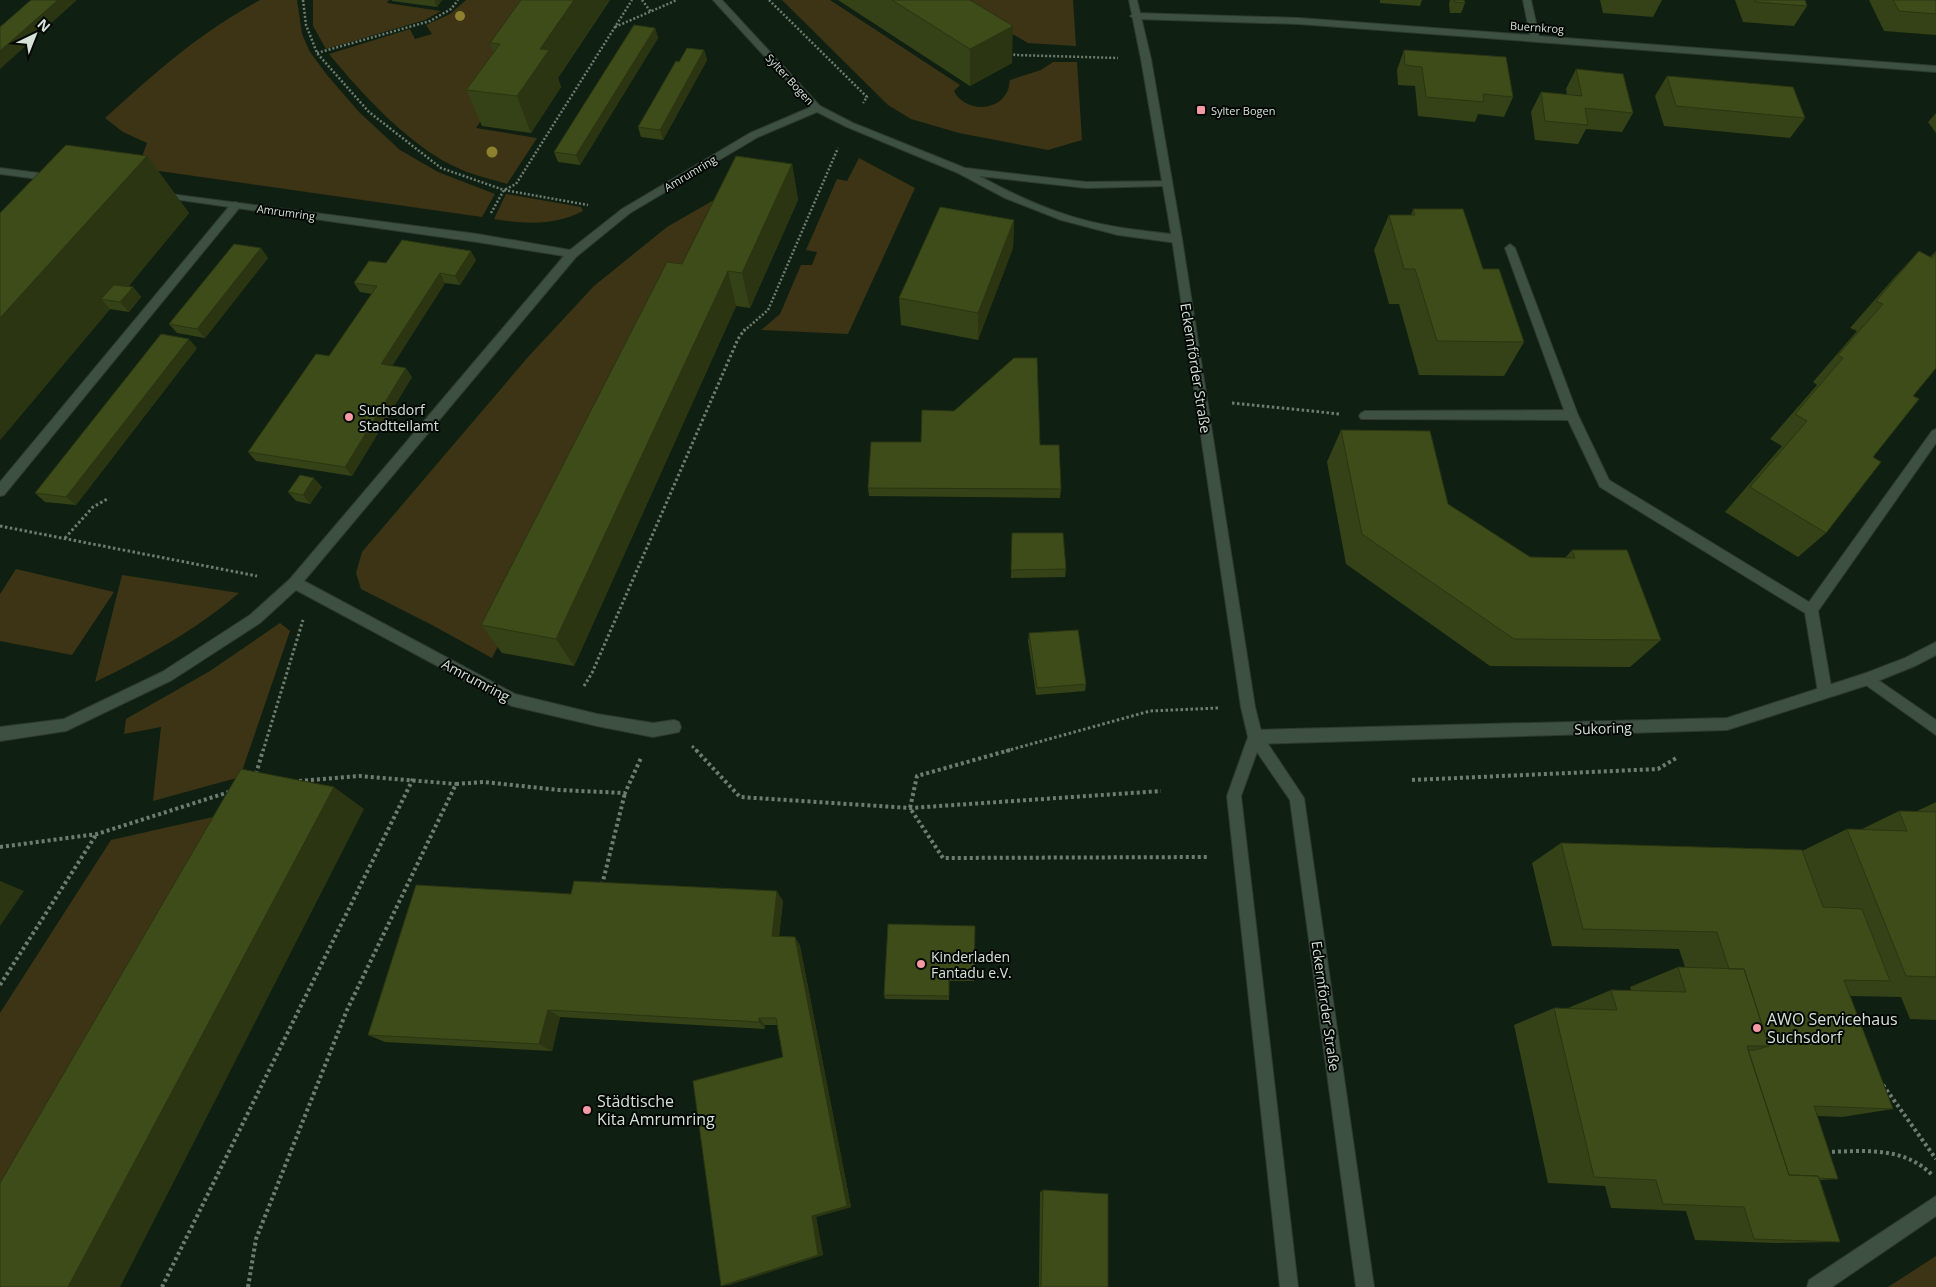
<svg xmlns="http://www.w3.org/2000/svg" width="1936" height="1287" font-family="'Open Sans',sans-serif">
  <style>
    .green { fill: #3c3414 }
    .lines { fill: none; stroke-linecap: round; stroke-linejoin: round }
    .service-casing { stroke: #2f3931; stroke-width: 2 }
    .minor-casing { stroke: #2f3931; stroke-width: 2 }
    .tertiary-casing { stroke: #2f3931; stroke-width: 2 }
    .path-far2 { stroke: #6e7c71; stroke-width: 2.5; stroke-dasharray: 2 2; stroke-linecap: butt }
    .path-far1 { stroke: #6e7c71; stroke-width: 3; stroke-dasharray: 2.5 2.5; stroke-linecap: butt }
    .path { stroke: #6e7c71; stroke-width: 4; stroke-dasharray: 3 3; stroke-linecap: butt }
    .service { fill: #3d5041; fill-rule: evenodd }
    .minor { fill: #3d5041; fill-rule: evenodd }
    .tertiary { fill: #3d5041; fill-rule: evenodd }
    .tree { fill: #8d812d }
    .wall { fill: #354116 }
    .shaded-wall { fill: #2b3512 }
    .building { fill: #3e4c19; stroke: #2b3512 }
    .poi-dot { fill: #f49aa5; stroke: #030804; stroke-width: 2 }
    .labels { text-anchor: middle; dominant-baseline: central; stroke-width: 4; stroke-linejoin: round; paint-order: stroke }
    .far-street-label { font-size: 11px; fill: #d6e1d8; stroke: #030804 }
    .far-poi-label { font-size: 11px; fill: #d6e1d8; stroke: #030804; text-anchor: start }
    .street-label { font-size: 14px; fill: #d6e1d8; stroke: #030804 }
    .poi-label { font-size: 14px; fill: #d6e1d8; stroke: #030804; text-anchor: start }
    .near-poi-label { font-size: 16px; fill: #d6e1d8; stroke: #030804; text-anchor: start }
  </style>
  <rect width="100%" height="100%" fill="#0f2013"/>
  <!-- green -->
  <path class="green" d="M260 0H297L302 34 310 52 327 75 359 112 400 150 438 172 495 194 482 217 138 168 147 143 123 132 105 118C156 72 199 33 260 0Z
    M313 0H389L387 3 441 11 425 20 326 49 313 26Z
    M466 0H555L507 84 476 128 537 138 507 184C492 179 475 176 460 169 412 149 361 93 329 54L410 29 415 39 432 34 426 25 450 14Z
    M782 0H830L960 85 954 91C963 111 997 113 1007 92 1009 89 1009 84 1010 80L1041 70 1053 62H1077L1082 140 1048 150 959 133 911 119 888 105Z
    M954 0H1073L1076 46 1028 43Z
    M859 158 915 188 848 334 761 330 780 314 801 265H812L817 252 806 250 837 179 847 181Z
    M733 189 675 294 492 658 432 625 361 589 356 573 362 552 528 357 594 286 667 227Z
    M506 194 581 207 583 211C554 226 526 224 494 219Z
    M16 569 114 592 72 655 0 641V594Z
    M122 575 239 593C196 630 147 657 95 682Z
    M280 623 290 631 240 777 153 801 161 727 124 734 126 719 210 671Z
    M257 807 0 1259V1013L111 840Z
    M1936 1256V1287H1888Z"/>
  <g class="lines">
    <defs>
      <path id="service" d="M236 202 241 205 240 207 4 495 0 496V482L232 203Z
        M1510 244 1515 248 1578 415 1609 480 1809 602 1932 431 1936 429V443L1818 611 1832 692 1830 696 1825 698 1820 696 1818 692 1805 613 1600 487 1568 420 1361 419 1359 416 1361 413 1365 411 1564 410 1505 248Z
        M1868 673 1936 720V735L1863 683 1861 679 1863 675Z
        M1936 1196V1216L1832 1287H1807L1809 1280Z"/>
      <path id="minor" d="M713 0H722L820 106 853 123 965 168 1086 182 1170 181 1171 183 1166 186 1086 188 979 176C1007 191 1036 205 1067 215 1102 227 1140 230 1177 235L1182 239 1177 243 1118 235 1061 220 1005 198 958 173 847 127 817 112 758 137 630 213 576 257 304 581 515 694 597 714 653 723 674 720 679 722 681 727 679 732 653 737 597 726 512 706 296 590 260 623 172 680 66 731 0 741V727L64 719 162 672 250 615 290 579 564 256 477 242 159 197 154 194 155 192 477 234 570 250 622 209 750 133 811 107Z
        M1523 0H1531L1539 36 1936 66V72L1299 24 1135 19 1130 16 1135 13 1299 18 1530 35Z
        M0 168 54 175 59 178 54 181 0 174Z
        M1936 642V655L1915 666 1868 685 1727 730 1255 744 1250 742 1248 737 1250 732 1255 730 1727 718 1866 673 1905 658Z"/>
      <path id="tertiary" d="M1129 0H1137L1151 59 1182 239 1255 707 1262 735 1304 798 1374 1287H1356L1290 800 1257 752 1241 796 1298 1287H1280L1227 796 1248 737 1241 707 1172 239 1141 59Z"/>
    </defs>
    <!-- service casing -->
    <use href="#service" class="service-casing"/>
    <!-- minor casing -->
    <use href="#minor" class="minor-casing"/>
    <!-- tertiary casing -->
    <use href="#tertiary" class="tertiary-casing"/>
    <!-- path-far2 -->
    <path class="path-far2" d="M303 0 306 25 317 53 369 112 441 168 504 190 588 205
      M642 0 651 12
      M769 0 867 97 863 103
      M615 27 677 0
      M1010 52 1015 55 1118 58
      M317 53 430 21 451 9 458 0
      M491 213 504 190 516 184 632 0
      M744 331 768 310 838 148"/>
    <!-- path-far1 -->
    <path class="path-far1" d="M1232 403 1340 414
      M0 526 257 576
      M65 538 93 507 109 498
      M584 686 592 673 738 339 745 329
      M692 746 697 751
      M263 751 303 620
      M1006 751 1150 711 1218 708"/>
    <!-- path -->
    <path class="path" d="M696 750 740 797 910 808 1161 791
      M1010 750 917 776 910 808 943 858 1209 857
      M256 774 263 750
      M1412 780 1658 769 1678 757
      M299 781 360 776 456 784
      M0 847 97 834 229 792
      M602 885 625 793
      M0 985 96 835
      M1883 1085 1936 1159
      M1826 1152C1864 1151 1904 1146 1932 1175
      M162 1287 413 779
      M248 1287 256 1239 347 1010 456 784 484 782 559 790 625 793 641 758"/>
    <!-- service -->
    <use href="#service" class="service"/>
    <!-- minor -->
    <use href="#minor" class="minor"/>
    <!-- tertiary -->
    <use href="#tertiary" class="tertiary"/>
  </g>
  <!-- trees -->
  <g class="tree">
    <circle cx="460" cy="16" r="5"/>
    <circle cx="492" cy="152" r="5.5"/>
  </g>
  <!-- wall -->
  <path class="wall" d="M392 0H442L437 7 392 1Z
    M521 0H610L558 78 561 87 531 133 482 126 466 90 494 53 490 43Z
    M838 0H970L1012 63 970 86Z
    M1380 0H1422L1420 6 1380 3Z
    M1450 0H1464L1465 3 1461 13H1450L1449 4Z
    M1600 0H1662L1653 17 1603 13Z
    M1735 0H1805L1807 6 1794 26 1743 22Z
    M1869 0H1936V35L1884 31Z
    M655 28 658 38 580 165 558 162 554 152Z
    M704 50 707 60 663 140 641 137 638 127 679 62Z
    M1404 50 1513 97 1504 117 1478 114 1475 122 1418 116 1415 86 1398 85 1397 70Z
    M1576 69 1633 113 1622 132 1586 129 1578 144 1535 140 1531 112 1541 92 1567 95 1566 89Z
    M1667 76 1805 118 1790 138 1664 126 1655 96Z
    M1936 113V133L1928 122Z
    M147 156 189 213 128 287H133L141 297 129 312 110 309 0 440Z
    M792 164 798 200 750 308 736 306 574 666 502 653 481 625 682 264Z
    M1413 209 1483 269 1524 342 1504 376 1419 375 1399 304H1389L1374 250 1389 215H1411Z
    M1014 220 1013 248 978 340 901 325 899 298Z
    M261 248 268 258 205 338 177 333 169 324Z
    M1919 251 1930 257 1936 251V368L1913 396 1873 457 1826 533 1798 557 1725 512 1782 446 1770 439 1817 385 1813 382 1857 331 1850 328 1893 279Z
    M476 260 460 285 445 283 392 366 412 377 352 476 256 461 248 452 329 356 372 294 360 292 354 283 386 263Z
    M197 348 76 505 45 502 35 493Z
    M1341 430 1448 504 1530 557 1565 558 1572 550 1661 640 1630 667 1490 666 1346 564 1327 462Z
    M322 487 310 504 296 501 288 492Z
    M868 488 1061 489 1060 498 869 496Z
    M1012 542 1066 569 1065 577 1011 578Z
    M1029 633 1086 684 1085 691 1036 695 1028 641Z
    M1936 802V1020L1910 1019 1901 997 1850 996 1893 1109 1842 1117 1817 1116 1838 1179 1820 1180 1840 1242 1775 1243 1695 1240 1686 1211 1611 1208 1605 1186 1548 1183 1514 1025 1554 1008H1568L1611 990H1631L1630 987 1678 967H1685L1679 949 1552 946 1532 863 1561 843 1802 851 1847 829 1860 830 1899 811 1915 812Z
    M571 894 783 901 779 936 795 937 800 946 851 1207 816 1217 823 1255 729 1285 783 1057 777 1025H765V1029L560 1017 552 1051 385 1042 368 1035Z
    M975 926 974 981H949V1000L885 999 884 995Z
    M1043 1190 1108 1287H1039L1040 1192Z"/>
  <!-- shaded-wall -->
  <path class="shaded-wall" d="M58 0H77L0 69V51Z
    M434 0H442L437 7Z
    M574 0H610L558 78 561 87 531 133 517 96 540 49Z
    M1013 26 1012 63 970 86V49Z
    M655 28 658 38 580 165 576 155Z
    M704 50 707 60 663 140 660 130Z
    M147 156 189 213 115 302 101 299 110 309 0 440V318Z
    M792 164 798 200 750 308 742 273Z
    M1014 220 1013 248 978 340V313Z
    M261 248 268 258 205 338 197 329Z
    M471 251 476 260 460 285 455 276Z
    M728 271 736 306 574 666 556 639Z
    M440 273 445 283 387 374 381 364Z
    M133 287 141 297 129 312 120 302Z
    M189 339 197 348 76 505 66 497Z
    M406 368 412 377 352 476 345 467Z
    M314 478 322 487 310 504 303 495Z
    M334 787 364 809 120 1287H68Z
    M0 881 24 891 0 926Z
    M777 891 783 901 778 945 772 936Z
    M795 937 800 946 851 1207 816 1217 823 1255 729 1285 721 1286 812 1216Z
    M548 1010 560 1017 552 1051 539 1044Z
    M759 1018 765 1025V1029L759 1022Z"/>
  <!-- building -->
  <path class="building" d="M31 0H58L0 51V27Z
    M521 0H574L540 49 549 50 517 96 466 90 500 44 490 43Z
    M892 0H970L1013 26 970 49Z
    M1454 0H1464L1465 3 1454 2Z
    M1755 0H1805L1807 6 1755 2Z
    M1893 0H1936V14L1899 11Z
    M634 25 655 28 576 155 554 152Z
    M687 48 704 50 660 130 638 127 676 61 679 62Z
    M1404 50 1506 57 1513 97 1483 94 1484 102 1426 97 1422 67 1405 65Z
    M1576 69 1623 74 1633 113 1585 108 1588 125 1545 121 1541 92 1582 96Z
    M1667 76 1793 87 1805 118 1676 106Z
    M66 145 147 156 0 318V213Z
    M736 156 792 164 742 273 728 271 556 639 481 625 667 262 682 264Z
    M940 207 1014 220 978 313 899 298Z
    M1413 209H1463L1483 269H1499L1524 342 1437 341 1415 269H1404L1389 215H1415Z
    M402 240 471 251 455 276 440 273 381 364 406 368 345 467 248 452 316 354 329 356 377 286 354 283 369 261 386 263Z
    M234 244 261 248 197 329 169 324Z
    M1919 251 1932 258 1936 253V368L1913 396 1919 399 1873 457 1881 462 1826 533 1750 487 1807 421 1795 414 1843 358 1838 355 1883 304 1876 301Z
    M114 285 133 287 120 302 101 299Z
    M161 334 189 339 66 497 35 493Z
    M1014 358H1037L1040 445H1059L1061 489 868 488 871 442H921L922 410 954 411Z
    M1341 430 1430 431 1448 504 1530 557 1575 558 1572 550H1627L1661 640 1514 639 1362 534Z
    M300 475 314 478 303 495 288 492Z
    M1012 533H1063L1066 569 1011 570Z
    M1078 630 1086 684 1037 688 1029 633Z
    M241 769 334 787 68 1287H0V1183Z
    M1899 811 1936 812V977L1906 976 1847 829 1907 831Z
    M1561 843 1802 850 1823 907 1862 909 1890 981 1844 980 1893 1109 1814 1106 1838 1179 1819 1178 1818 1176 1789 1175 1748 1050H1755L1769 1046 1744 969H1729L1717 932 1583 929Z
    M574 881 777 891 772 936 795 937 847 1206 812 1216 818 1255 721 1286 693 1081 783 1057 776 1018H759V1022L548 1010 539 1044 368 1035 416 885 571 894Z
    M888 924 975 926 974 977H949V996L884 995Z
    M1678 967 1744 969 1769 1046H1747L1789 1175 1818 1176 1840 1242 1754 1239 1744 1207 1663 1204 1656 1180 1594 1177 1554 1008 1617 1010 1611 990 1686 992Z
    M1043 1190 1108 1194V1287H1041Z"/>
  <!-- markers -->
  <g class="poi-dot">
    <rect x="1196" y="105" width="10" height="10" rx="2.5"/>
    <circle cx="349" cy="417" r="5"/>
    <circle cx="921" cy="964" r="5"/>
    <circle cx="1757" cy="1028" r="5"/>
    <circle cx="587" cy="1110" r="5"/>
  </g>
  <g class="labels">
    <!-- far-street labels -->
    <g class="far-street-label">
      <text transform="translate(1537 27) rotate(4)">Buernkrog</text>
      <text transform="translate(790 79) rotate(47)">Sylter Bogen</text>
      <text transform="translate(690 173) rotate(-31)">Amrumring</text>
      <text transform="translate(286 212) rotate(8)">Amrumring</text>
    </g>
    <!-- far-poi labels -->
    <g class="far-poi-label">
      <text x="1211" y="110">Sylter Bogen</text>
    </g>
    <!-- street labels -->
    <g class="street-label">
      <text transform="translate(1196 368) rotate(81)">Eckernförder Straße</text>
      <text transform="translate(476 680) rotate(28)">Amrumring</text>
      <text transform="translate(1603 728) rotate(-2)">Sukoring</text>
      <text transform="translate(1326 1006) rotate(82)">Eckernförder Straße</text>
    </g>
    <!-- poi labels -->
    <g class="poi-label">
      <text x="359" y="409">Suchsdorf<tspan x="359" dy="16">Stadtteilamt</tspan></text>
      <text x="931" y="956">Kinderladen<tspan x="931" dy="16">Fantadu e.V.</tspan></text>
    </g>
    <!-- near-poi labels -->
    <g class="near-poi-label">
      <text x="1767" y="1019">AWO Servicehaus<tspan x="1767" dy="18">Suchsdorf</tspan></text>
      <text x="597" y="1101">Städtische<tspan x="597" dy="18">Kita Amrumring</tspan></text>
    </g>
  </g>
  <!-- north arrow -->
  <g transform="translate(35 35) rotate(43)" stroke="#030804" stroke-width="4" paint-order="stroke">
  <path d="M0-4L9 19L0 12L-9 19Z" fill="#d6e1d8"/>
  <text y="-8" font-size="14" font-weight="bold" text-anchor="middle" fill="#d6e1d8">N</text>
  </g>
</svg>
